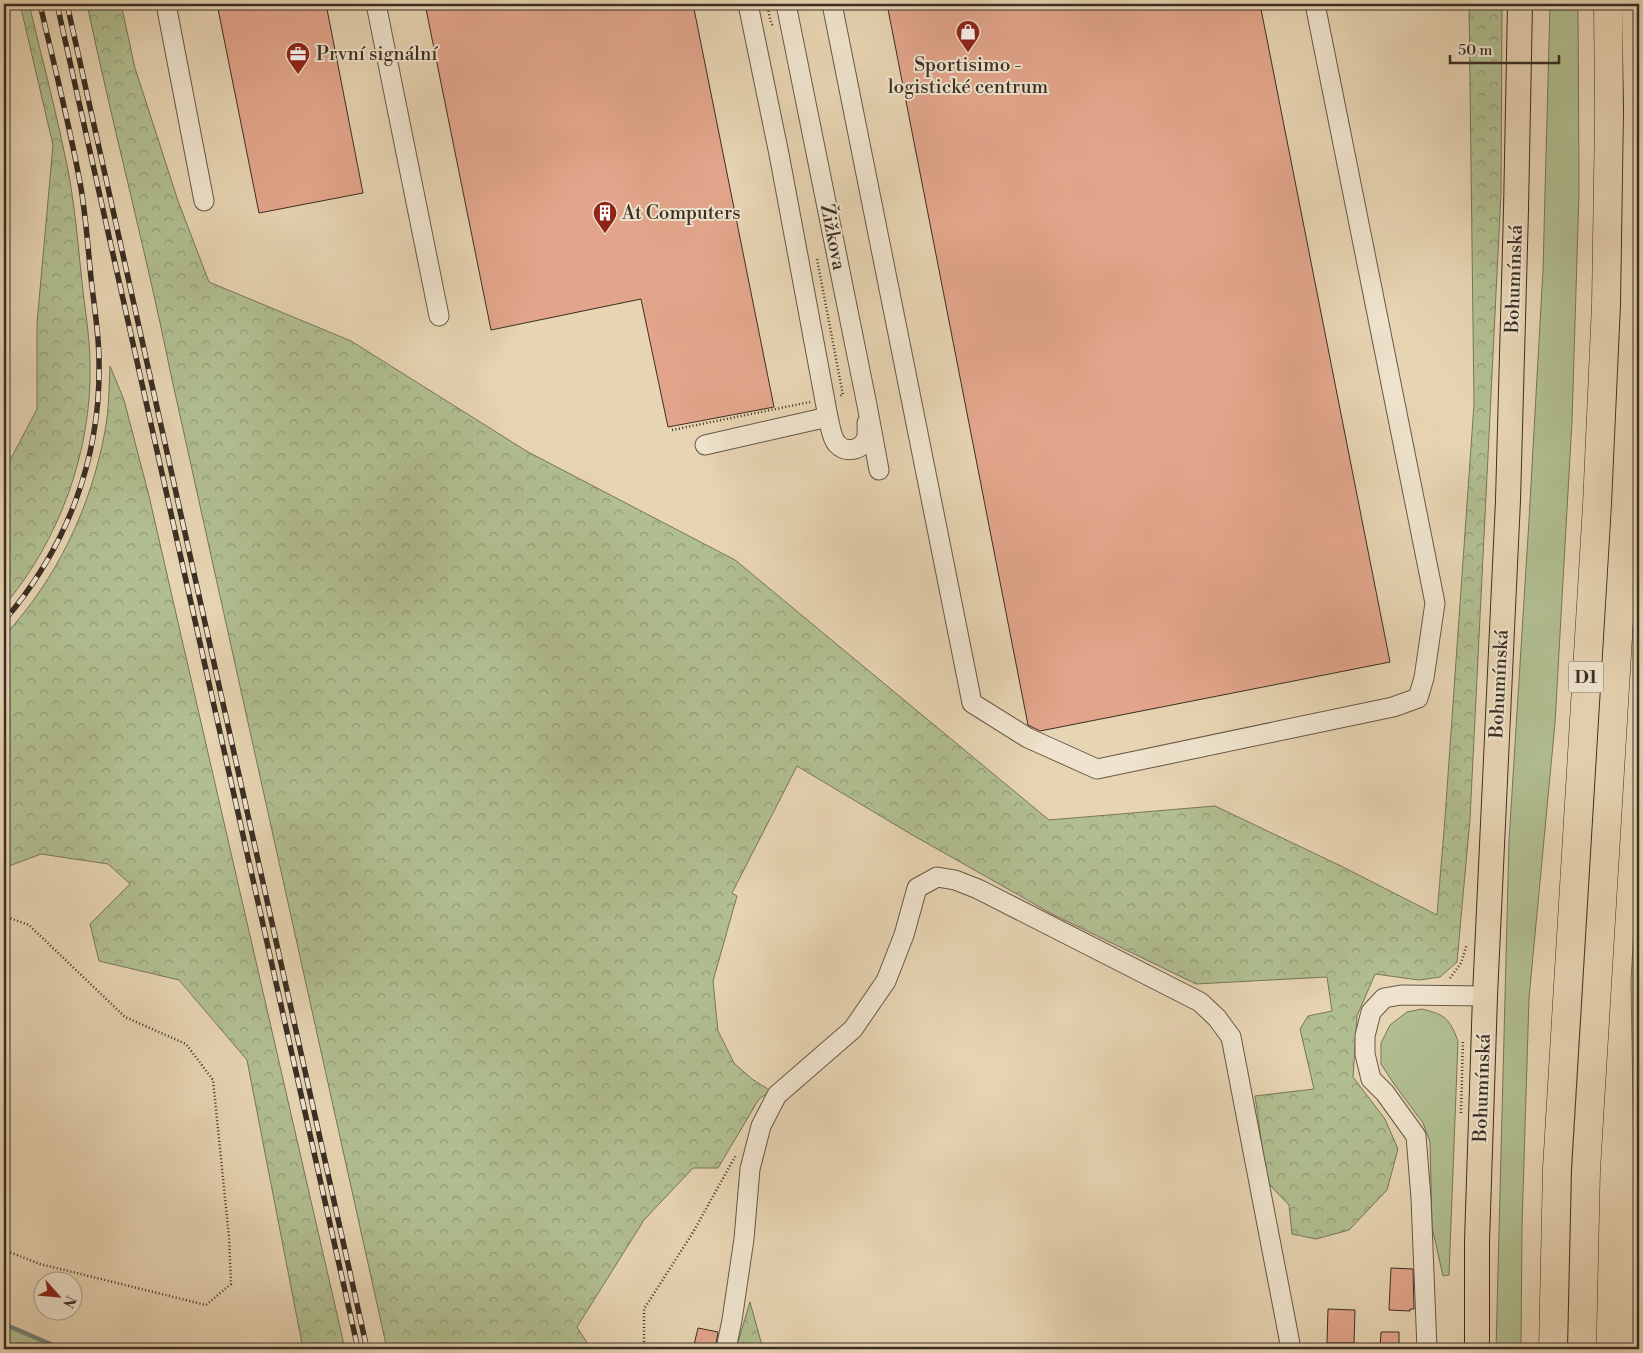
<svg xmlns="http://www.w3.org/2000/svg" width="1643" height="1353" font-family="'Libre Bodoni',serif">
  <style>
    .grass { fill: #b1be90; stroke: #76765a }
    .forest { fill: url(#forest-crowns); stroke: #76765a }
    .lines { fill: none; stroke-linecap: round; stroke-linejoin: round }
    .stream { stroke: #73817b; stroke-width: 4.5 }
    .building { fill: #e2a58b; stroke: #3b2f25 }
    .minor-casing { stroke: #665848; stroke-width: 21 }
    .major-casing { stroke: #3b2f25; stroke-width: 26 }
    .highway-casing { stroke: #3b2f25; stroke-width: 29 }
    .path { stroke: #3b2f25; stroke-width: 2.5; stroke-dasharray: 1 2.5; stroke-linecap: butt }
    .minor { stroke: #efe3cd; stroke-width: 19 }
    .major { stroke: #e7d4b2; stroke-width: 24 }
    .highway { stroke: #e7d4b2; stroke-width: 28 }
    .rail-casing { stroke: #3b2f25; stroke-width: 5.5 }
    .rail { stroke: #efe3cd; stroke-width: 4; stroke-dasharray: 11; stroke-linecap: butt }
    .labels { text-anchor: middle; dominant-baseline: central; stroke-width: 4; stroke-linejoin: round; paint-order: stroke }
    .shield { fill: #efe3cd; stroke: #716557; stroke-width: 1 }
    .shield-label { font-size: 18px; font-weight: bold; fill: #3b2f25 }
    .poi-label { font-size: 19px; fill: #3b2f25; stroke: #efe3cd; text-anchor: start }
    .street-label { font-size: 19px; fill: #3b2f25; stroke: #efe3cd }
  </style>
  <defs>
    <pattern id="forest-crowns" width="20" height="18" patternUnits="userSpaceOnUse" patternTransform="scale(1.25)"><rect width="20" height="18" fill="#b1be90"/><path d="M2 6a3 3 0 1 1 6 0M12 15a3 3 0 1 1 6 0" fill="none" stroke="#919b75"/></pattern>
  </defs>
  <rect width="100%" height="100%" fill="#e7d4b2"/>
  <filter id="stains"><feTurbulence type="fractalNoise" baseFrequency=".004" numOctaves="4"/><feColorMatrix values="0 0 0 0 .2 0 0 0 0 .09 0 0 0 0 .02 0 0 0 .5 -.17"/></filter>
  <radialGradient id="worn" r=".72"><stop offset=".6" stop-color="#630" stop-opacity="0"/><stop offset="1" stop-color="#630" stop-opacity=".3"/></radialGradient>
  <!-- grass -->
  <path class="grass" d="M1550 4H1578L1579 193 1572 421 1555 723 1529 998 1522 1226 1521 1349H1496L1509 841 1529 520 1543 270Z
    M1639 841V1147L1638 1171 1639 1349H1637L1631 980Z
    M1422 1009C1446 1015 1449 1018 1458 1041L1449 1275 1443 1276 1432 1227 1430 1142 1423 1123 1394 1084 1381 1064V1043L1390 1025 1407 1012Z"/>
  <!-- forest -->
  <path class="forest" d="M20 4H29C42 59 57 114 68 170 75 207 78 245 82 282 85 310 90 338 90 365 92 451 59 541 4 606V475L7 466 37 409V323L53 145Z
    M87 4H121L135 68 178 201 209 282 351 341 528 452 735 560 1049 820 1215 806 1341 866 1437 915 1445 818 1474 404 1469 4H1502L1501 193 1470 819 1457 962 1440 977 1419 980 1375 974 1357 1016 1353 1077 1385 1119 1398 1149 1387 1190 1349 1230 1316 1239 1292 1234 1289 1205 1267 1182 1255 1096 1314 1089 1300 1029 1308 1016 1332 1011 1327 977 1196 984 1052 914 909 833 797 766 732 893 737 896 713 981 718 1031 734 1063 752 1079 771 1091 759 1099 718 1168H693L644 1220 577 1327 591 1349H387L171 375C146 251 113 128 87 4Z
    M110 366 124 400 149 496 345 1349H303L247 1060 179 980 99 961 90 924 130 884 108 864 41 854 4 868V636C57 579 91 507 105 431 109 410 109 387 110 366Z
    M750 1302 763 1349H736Z
    M4 1324 62 1349H4Z"/>
  <g class="lines">
    <!-- stream -->
    <path class="stream" d="M4 1324 62 1349"/>
  </g>
  <!-- building -->
  <path class="building" d="M217 4H326L363 193 259 213Z
    M425 4H693L774 407 668 427 641 299 491 330Z
    M887 4H1260L1390 662 1040 731 1028 725Z
    M1391 1268 1413 1269 1414 1309H1410V1311L1389 1310Z
    M1328 1309 1355 1310 1354 1343H1327Z
    M698 1328 718 1332 715 1349H693Z
    M1381 1332H1399V1349H1380Z"/>
  <g class="lines">
    <defs>
      <path id="minor" d="M166 4 204 201
        M376 4 439 316
        M786 4 867 405 879 470
        M832 4 972 703 1028 738 1097 769 1393 707 1418 698 1424 678 1435 603 1315 4
        M828 417C830 424 831 437 837 444 845 453 861 451 866 439 868 434 867 428 867 423
        M705 445 828 417 779 154 748 4
        M726 1349 732 1320 744 1239 750 1169 761 1126 777 1095 853 1029 886 981 904 935 917 888 937 877 955 880 978 889 1200 1002 1217 1018 1231 1037 1291 1349
        M1427 1349 1421 1198 1416 1136 1385 1093 1371 1079 1365 1054V1036L1371 1012 1384 998 1401 995 1485 996"/>
      <path id="major" d="M1477 1349V1242L1485 996 1508 500 1516 210 1520 4"/>
      <path id="highway" d="M1553 1349 1557 1168 1597 505 1606 304 1609 115 1608 4
        M1582 1349 1586 1171 1626 504 1635 304 1638 107 1636 4"/>
    </defs>
    <!-- minor casing -->
    <use href="#minor" class="minor-casing"/>
    <!-- major casing -->
    <use href="#major" class="major-casing"/>
    <!-- highway casing -->
    <use href="#highway" class="highway-casing"/>
    <!-- path -->
    <path class="path" d="M767 4 771 23 773 26
      M817 259 843 395 839 396
      M672 430 810 402
      M4 916 29 925 125 1017 186 1044 213 1080 229 1237 231 1284 206 1305 40 1264 4 1250
      M1450 978 1461 963 1467 944
      M1461 1113 1463 1040
      M644 1349V1309L692 1234 736 1155"/>
    <!-- minor -->
    <use href="#minor" class="minor"/>
    <!-- major -->
    <use href="#major" class="major"/>
    <!-- highway -->
    <use href="#highway" class="highway"/>
    <defs>
      <path id="rail" d="M57 4 358 1349
        M67 4 367 1349
        M4 621C67 547 101 459 99 361 99 334 94 306 91 278 88 248 86 218 81 188 70 126 54 65 40 4"/>
    </defs>
    <!-- rail casing -->
    <use href="#rail" class="rail-casing"/>
    <!-- rail -->
    <use href="#rail" class="rail"/>
  </g>
  <!-- icons -->
  <defs>
    <symbol id="shop-pin" viewBox="-11 -11 22 30"><path d="M0 17L-7.5 6A9.5 9.5 0 1 1 7.5 6Z" fill="#8f2418" stroke="#efe3cd"/><path d="M-5-2.5h2.3a2.7 3.5 0 0 1 5.4 0H5L5.5 6h-11ZM-1.5-2.5h3a1.5 2.3 0 0 0-3 0Z" fill="#fff"/></symbol>
    <symbol id="office-pin" viewBox="-11 -11 22 30"><path d="M0 17L-7.5 6A9.5 9.5 0 1 1 7.5 6Z" fill="#8f2418" stroke="#efe3cd"/><path d="M-6-3h4V-5.5h4V-3h4V5H-6ZM-1-4.5V-3h2v-1.5ZM-6 0V1H6V0Z" fill="#fff"/></symbol>
    <symbol id="building-pin" viewBox="-11 -11 22 30"><path d="M0 17L-7.5 6A9.5 9.5 0 1 1 7.5 6Z" fill="#8f2418" stroke="#efe3cd"/><path d="M-4-6H4V6H1V3H-1V6H-4ZM-2.5-4.3h1.7v1.8h-1.7ZM.8-4.3h1.7v1.8H.8ZM-2.5-1h1.7V.8h-1.7ZM.8-1h1.7V.8H.8Z" fill="#fff"/></symbol>
  </defs>
  <g fill-rule="evenodd">
    <use href="#shop-pin" x="954" y="18" width="28" height="38"/>
    <use href="#office-pin" x="284" y="40" width="28" height="38"/>
    <use href="#building-pin" x="591" y="199" width="28" height="38"/>
  </g>
  <g class="labels">
    <!-- shield labels -->
    <rect class="shield" x="1568.5" y="661.5" width="35" height="31" rx="4"/>
    <g class="shield-label">
      <text x="1586" y="677">D1</text>
    </g>
    <!-- poi labels -->
    <g class="poi-label">
      <text x="316" y="54">První signální</text>
      <text x="968" y="65" text-anchor="middle">Sportisimo -<tspan x="968" dy="22">logistické centrum</tspan></text>
      <text x="622" y="213">At Computers</text>
    </g>
    <!-- street labels -->
    <g class="street-label">
      <text transform="translate(833 237) rotate(79)">Žižkova</text>
      <text transform="translate(1514 279) rotate(-88)">Bohumínská</text>
      <text transform="translate(1499 684) rotate(-87)">Bohumínská</text>
      <text transform="translate(1482 1088) rotate(-88)">Bohumínská</text>
    </g>
  </g>
  <!-- margin -->
  <rect width="1643" height="1353" fill="none" stroke="#e7d4b2" stroke-width="20"/>
  <rect x="5" y="5" width="1633" height="1343" fill="none" stroke="#3b2f25" stroke-width="2.5"/>
  <rect x="10" y="10" width="1623" height="1333" fill="none" stroke="#3b2f25"/>
  <!-- north arrow -->
  <g transform="translate(58 1296) rotate(117)"><circle r="24" fill="#efe3cd" stroke="#a79b8a"/>
  <path d="M0-4L9 19L0 12L-9 19Z" fill="#8f2418"/>
  <text y="-8" font-size="14" font-weight="bold" text-anchor="middle" fill="#3b2f25">N</text>
  </g>
  <!-- scale -->
  <path d="M1450 55v8h109v-8" fill="none" stroke="#3b2f25" stroke-width="2.5"/>
  <text x="1458" y="55" font-size="15" fill="#3b2f25" stroke="#efe3cd" stroke-width="4" paint-order="stroke">50 m</text>
  <rect width="100%" height="100%" filter="url(#stains)"/>
  <rect width="100%" height="100%" fill="url(#worn)"/>
</svg>
